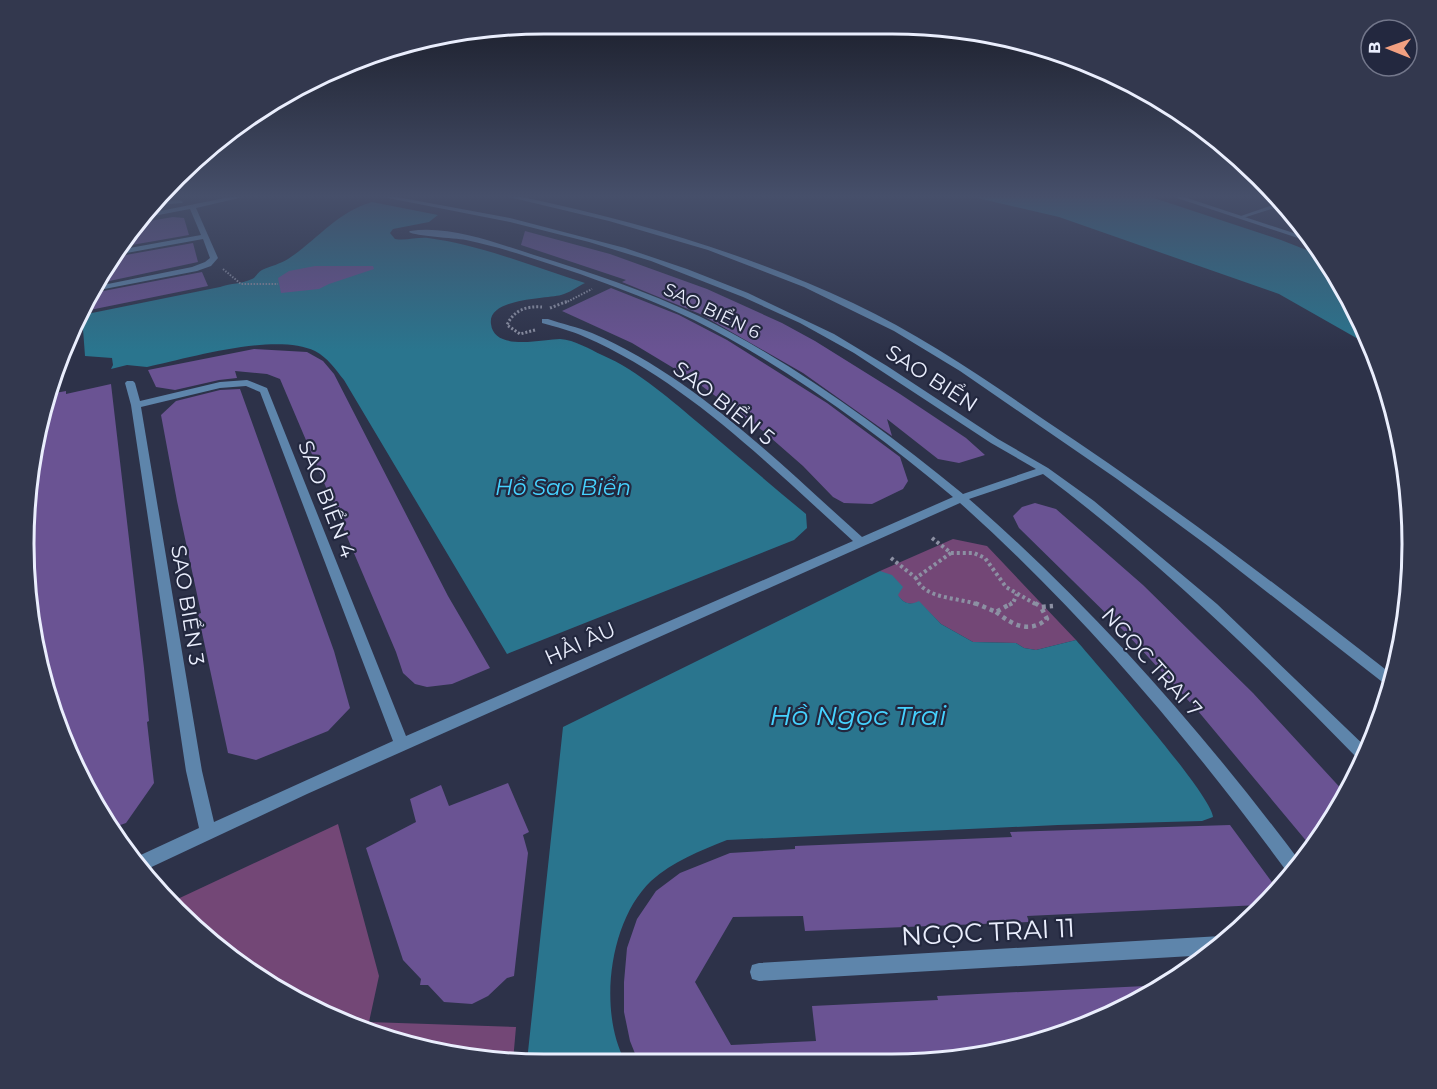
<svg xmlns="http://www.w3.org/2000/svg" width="1437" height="1089" font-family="Montserrat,sans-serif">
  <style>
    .green { fill: #734776 }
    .water { fill: #2a758e }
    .building { fill: #6a5393 }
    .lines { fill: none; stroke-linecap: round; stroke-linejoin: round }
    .path-far3 { stroke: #8c90a3; stroke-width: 2; stroke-dasharray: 1.5 1.5; stroke-linecap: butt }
    .path-far2 { stroke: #8c90a3; stroke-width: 3; stroke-dasharray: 2 2; stroke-linecap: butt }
    .path-far1 { stroke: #8c90a3; stroke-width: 4; stroke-dasharray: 3 3; stroke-linecap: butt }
    .path { stroke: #8c90a3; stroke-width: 4.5; stroke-dasharray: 4 4; stroke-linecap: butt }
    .service { fill: #5e85ab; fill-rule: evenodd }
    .minor { fill: #5e85ab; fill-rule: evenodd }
    .primary { fill: #b2d1f0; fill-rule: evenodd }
    .labels { text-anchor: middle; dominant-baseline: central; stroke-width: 4.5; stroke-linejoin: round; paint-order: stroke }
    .far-street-label { font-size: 18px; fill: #eaeefd; stroke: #23283f }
    .street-label { font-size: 21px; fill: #eaeefd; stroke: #23283f }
    .water-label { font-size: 22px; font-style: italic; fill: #46d3ff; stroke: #23283f }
    .near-street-label { font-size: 26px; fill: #eaeefd; stroke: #23283f }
    .near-water-label { font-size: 27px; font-style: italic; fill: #46d3ff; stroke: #23283f }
    .rim { fill: none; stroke: #eaeefd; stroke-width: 3 }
  </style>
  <rect width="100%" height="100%" fill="#2d3249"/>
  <!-- green -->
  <path class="green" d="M953 539 987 546 1076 640 1036 650 1024 648 1016 643 973 642 941 624 919 602C909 606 904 603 897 595L900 589 880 571Z
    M338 824 379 976 369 1022 516 1027 513 1061 476 1060 377 1037 256 977 177 913 169 903Z"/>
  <!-- water -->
  <path class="water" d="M973 197H1151L1281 240 1327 258 1374 348 1279 294 1059 217Z
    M372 202 438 215 429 222 393 229 390 233 395 239C406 241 417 237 428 238 481 245 534 267 585 283 577 287 569 293 561 295 546 299 487 298 491 324 494 352 544 339 560 339 575 340 589 349 602 355 639 371 672 401 702 426 737 456 771 485 806 514L807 528 794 540 507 654 344 380C335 369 328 358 315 351 275 332 189 358 147 367L127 365 111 369 113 365 112 358 85 356 82 315 220 287C231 283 242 284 252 279 256 277 258 272 262 270 271 266 280 264 288 259 317 240 337 212 372 202Z
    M880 571 892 575 903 587 898 595C903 603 910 606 919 601L941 624 973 642 1016 643 1024 648 1036 650 1076 640C1098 666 1212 795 1213 817L1202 821 1058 825 727 840C700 851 673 861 651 881 609 921 598 1011 625 1061H527L563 727Z"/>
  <!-- building -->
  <path class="building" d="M173 217 184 218 189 235 126 246 144 222Z
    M525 231 610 254 707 289 782 323 815 341 900 394 966 438 985 455 959 463 938 459 887 419 892 436 803 373 700 314 622 282 626 280 521 245Z
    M193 243 198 262 100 283 120 256Z
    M315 266H373L374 269 329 284 319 289 281 293 278 278 289 271Z
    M202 272 208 286 80 312 93 293Z
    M611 288 679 315 727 340 827 403 900 457 908 481 903 489 872 504 844 503 833 497 803 466 763 431 695 381 632 343 562 311Z
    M254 349 307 352 323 361 334 374 448 596 490 668 452 684 427 687 415 684 403 673 396 652 280 379 267 374 235 371 237 378 219 380 175 390 156 387 148 370Z
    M111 384 144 668 149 721 147 722 154 783 126 823 109 829 52 712 25 578 34 443 50 394 66 391V394Z
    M240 389 334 651 350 708 328 731 256 760 228 753 198 614 201 613 177 501 161 415 176 401 220 390Z
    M1035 503 1056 509 1143 585 1253 693 1346 794 1325 833 1313 849 1198 711 1126 633 1019 528 1013 516 1022 507Z
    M508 783 529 832 523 835 528 853 514 976 507 978 488 996 472 1004 444 1002 428 985H420L421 979 403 960 366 848 416 822 410 799 441 785 449 806Z
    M1230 825 1274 885 1260 905 1027 916 1029 922 805 931 803 916 733 917 695 982 731 1045 816 1041 812 1006 938 1000 937 996 1166 985 1060 1037 960 1061H638L630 1041 624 1012V982L627 948 637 919 656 891 680 873 730 853 795 849V846L1012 837 1010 832Z"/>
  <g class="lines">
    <!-- path-far3 -->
    <path class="path-far3" d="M223 269 241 284H278
      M565 303 592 289"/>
    <!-- path-far2 -->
    <path class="path-far2" d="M550 308 568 301
      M535 330 520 334 507 325C514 310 526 306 542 307"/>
    <!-- path-far1 -->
    <path class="path-far1" d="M932 538 951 553H974L985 558 1006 587 1037 605
      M951 553 916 578C925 600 959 597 979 605
      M891 558 916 578
      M1009 605 1013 603 1017 594"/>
    <!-- path -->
    <path class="path" d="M975 603 996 612 1012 603
      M1035 603 1041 607 1053 606
      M996 612C1013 625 1029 634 1047 619L1041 607"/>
    <!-- service -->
    <path class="service" d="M230 197H243L196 208 218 258 211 266 197 271 94 291 98 286 192 267 205 262 210 258 203 239 121 254 124 249 201 235 190 209 148 217 150 213Z
      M383 197H397L510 218 625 248 687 269 748 293 834 334 887 366 998 439 1048 468 1094 501 1217 604 1370 751 1363 763 1361 762C1261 659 1158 560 1043 474L969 499C1093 607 1203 732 1301 863L1290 876C1192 742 1083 613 960 503L307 794 143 871 132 859 199 828 186 771 131 405 125 383 127 381H133L135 383 140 401 220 382 247 380 267 388 406 736 853 541C771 467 688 382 585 337 572 331 556 327 542 323V319H548C562 324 578 327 592 333 696 378 779 463 862 537L953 497C876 432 784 365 694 320 657 302 618 288 580 274 543 262 505 248 466 240 454 238 415 236 409 232L410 231C450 225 496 243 534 255 590 272 646 291 699 316 792 362 883 428 963 494L1036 469 991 443 854 353 800 323 743 297 651 261 589 242 510 222ZM246 386 260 392 393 741 214 822 202 771 141 407 220 388Z
      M509 197H522C636 221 748 254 853 303 921 335 982 377 1043 419 1164 499 1280 587 1394 676L1390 688 1208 546 1117 479 960 371 894 331 804 287 708 250 609 221Z
      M180 200 183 202 182 203 156 205 159 201Z
      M1281 202 1284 205 1243 218 1238 217Z
      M1221 936 1228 939 1209 955 759 981 752 979 750 972 752 965 759 963Z"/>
    <!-- minor -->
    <path class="minor" d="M1174 197H1184L1312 239 1316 244Z"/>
    <!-- primary -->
    <path class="primary" d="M162 197H172L159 201Z"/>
  </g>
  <!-- sky -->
  <linearGradient id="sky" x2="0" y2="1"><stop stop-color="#191c28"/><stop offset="0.56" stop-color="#464f6a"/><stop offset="1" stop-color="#464f6a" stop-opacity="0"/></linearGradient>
  <rect width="1437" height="350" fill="url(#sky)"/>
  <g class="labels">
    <!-- far-street labels -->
    <g class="far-street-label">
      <text transform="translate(712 311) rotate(26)">SAO BIỂN 6</text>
    </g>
    <!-- street labels -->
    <g class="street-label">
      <text transform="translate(932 378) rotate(33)">SAO BIỂN</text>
      <text transform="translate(724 403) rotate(38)">SAO BIỂN 5</text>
      <text transform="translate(327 499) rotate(69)">SAO BIỂN 4</text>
      <text transform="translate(188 605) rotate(81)">SAO BIỂN 3</text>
      <text transform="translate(580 643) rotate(-24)">HẢI ÂU</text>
      <text transform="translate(1152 662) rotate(48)">NGỌC TRAI 7</text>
    </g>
    <!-- water labels -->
    <g class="water-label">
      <text x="563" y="487">Hồ Sao Biển</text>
    </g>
    <!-- near-street labels -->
    <g class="near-street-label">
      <text transform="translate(988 932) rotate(-3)">NGỌC TRAI 11</text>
    </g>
    <!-- near-water labels -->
    <g class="near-water-label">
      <text x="858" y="715">Hồ Ngọc Trai</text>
    </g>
  </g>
  <!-- crop -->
  <path d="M0 0H1437V1089H0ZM544 34H892A510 510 0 0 1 1402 544V544A510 510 0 0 1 892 1054H544A510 510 0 0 1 34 544V544A510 510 0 0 1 544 34Z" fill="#33384e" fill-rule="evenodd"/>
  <path class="rim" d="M544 34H892A510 510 0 0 1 1402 544V544A510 510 0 0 1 892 1054H544A510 510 0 0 1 34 544V544A510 510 0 0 1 544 34Z"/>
  <!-- north arrow -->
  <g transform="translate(1389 48) rotate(271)"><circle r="28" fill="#23283f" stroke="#73778b" stroke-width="1.5"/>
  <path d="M0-4.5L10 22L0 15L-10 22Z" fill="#f2a081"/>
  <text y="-9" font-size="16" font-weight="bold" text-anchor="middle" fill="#eaeefd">B</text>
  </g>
</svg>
